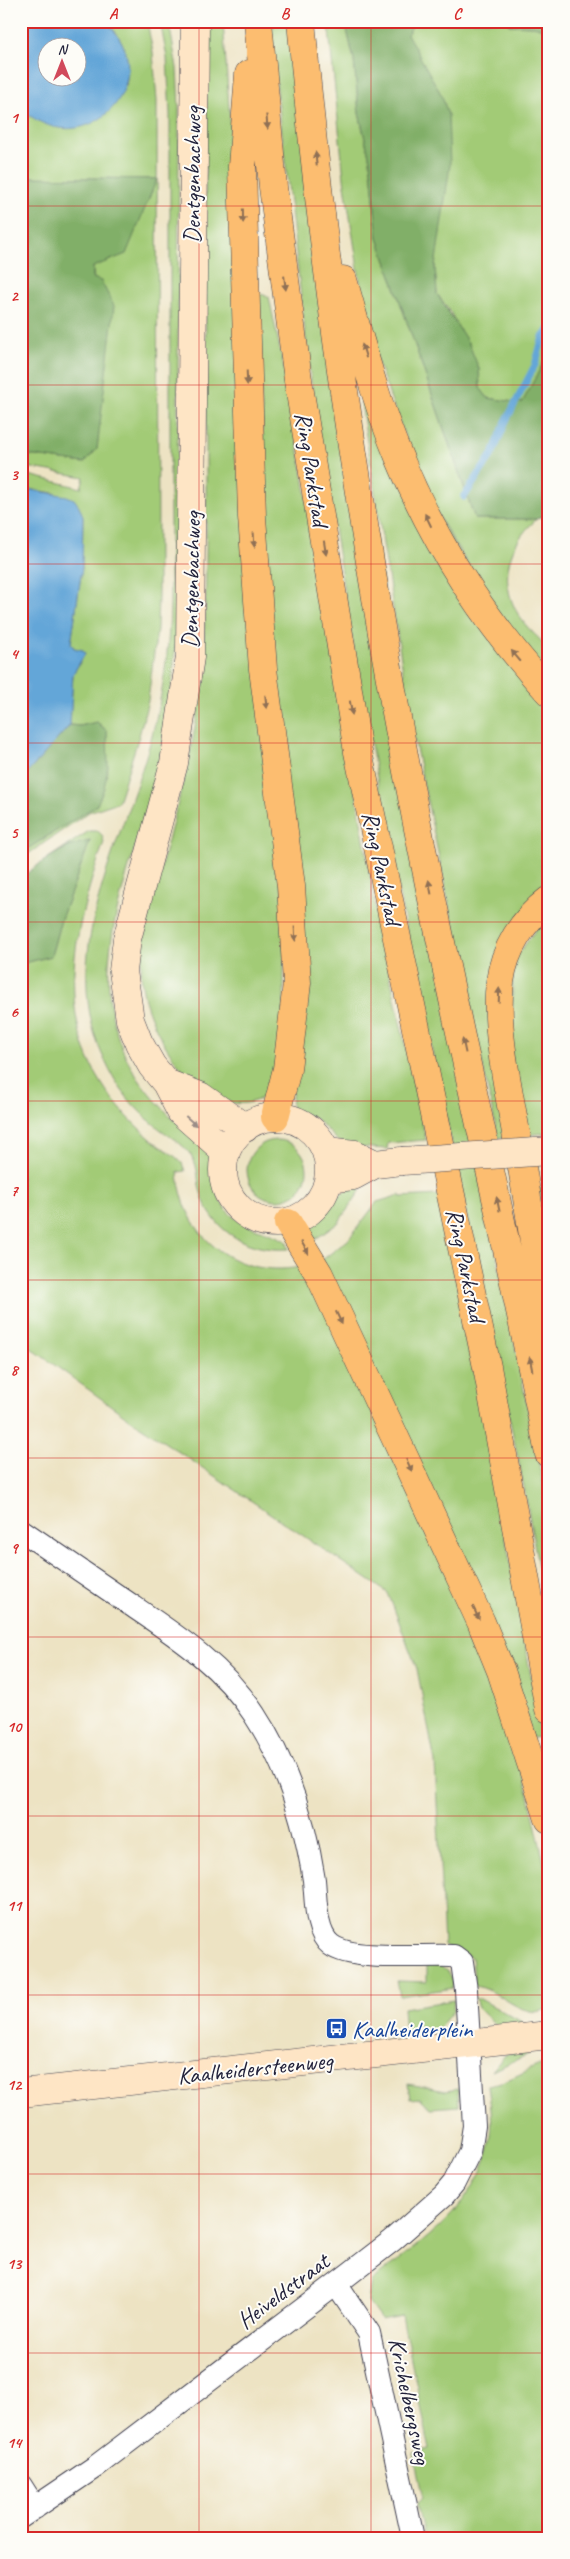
<svg xmlns="http://www.w3.org/2000/svg" width="570" height="2559" font-family="Caveat,sans-serif">
  <style>
    .green { fill: #a2cb76; stroke: #627658 }
    .forest { fill: #81af67; stroke: #526851 }
    .water { fill: #64a6d8; stroke: #43648a; fill-rule: evenodd }
    .lines { fill: none; stroke-linecap: round; stroke-linejoin: round }
    .stream { stroke: #64a6d8; stroke-width: 7 }
    .street-casing { stroke: #403f4f; stroke-width: 24 }
    .secondary-casing { stroke: #403f4f; stroke-width: 29 }
    .highway-casing { stroke: #403f4f; stroke-width: 29 }
    .street { stroke: #fff; stroke-width: 22 }
    .secondary { stroke: #fee5c5; stroke-width: 28 }
    .highway { stroke: #fcbd6f; stroke-width: 28 }
    .secondary-bridge-casing { stroke: #403f4f; stroke-width: 29; stroke-linecap: butt }
    .secondary-bridge { stroke: #fee5c5; stroke-width: 28 }
    .oneway { fill: #8f7055 }
    .oneway2 { fill: #9b8d87 }
    .grid { fill: none; stroke: #d62828; stroke-width: 1; stroke-opacity: 0.55 }
    .labels { text-anchor: middle; dominant-baseline: central; stroke-width: 4; stroke-linejoin: round; paint-order: stroke }
    .street-label { font-size: 24px; fill: #22223b; stroke: #fdfcf7 }
    .transit-label { font-size: 24px; fill: #164399; stroke: #fdfcf7; text-anchor: start }
    .neatline { fill: none; stroke: #d62828; stroke-width: 2 }
    .grid-label { font-size: 16px; text-anchor: middle; font-weight: bold; fill: #d62828 }
  </style>
  <rect width="100%" height="100%" fill="#fdfcf7"/>
  <filter id="ink" filterUnits="userSpaceOnUse"><feTurbulence type="fractalNoise" baseFrequency=".02" numOctaves="2"/><feDisplacementMap in="SourceGraphic" scale="10" xChannelSelector="R" yChannelSelector="G"/><feConvolveMatrix kernelMatrix="1 2 1 2 8 2 1 2 1" color-interpolation-filters="sRGB"/></filter>
  <filter id="wash" filterUnits="userSpaceOnUse"><feTurbulence type="fractalNoise" baseFrequency=".0096" numOctaves="4" result="noise"/><feDisplacementMap in="SourceGraphic" scale="20" xChannelSelector="R" yChannelSelector="G"/><feGaussianBlur stdDeviation="1.12" result="paint"/><feColorMatrix in="noise" values="0 0 0 0 0 0 0 0 0 0 0 0 0 0 0 0 0 1.4 0 .05"/><feComposite in="paint" operator="in"/></filter>
  <g filter="url(#wash)">
    <rect width="100%" height="100%" fill="#ede3c3"/>
    <!-- green -->
    <path class="green" d="M105 21H147L153 53 157 100 158 596 157 629 148 701 139 736 118 802 89 812 21 859V853L32 846 97 805 107 731 97 722 80 726 70 725 73 674 85 654 83 650 74 648 71 644 82 568 83 516 55 493 21 488V473L81 488 84 477 21 466V454L84 463 97 449 102 392 93 267 157 179 21 177V108L31 117 126 86C131 61 125 38 105 21Z
      M160 21H168L170 28 177 68 179 109 177 623C174 673 169 723 157 772 135 865 81 963 126 1057 145 1098 179 1122 209 1154 216 1162 213 1177 216 1187 225 1228 258 1225 286 1241L289 1249C249 1252 213 1233 201 1193 197 1182 199 1167 192 1157 184 1143 166 1135 155 1125 134 1109 117 1087 106 1063 53 955 123 844 151 739 163 695 169 650 170 604V114L167 58Z
      M207 21H223L284 889V1045L267 1095C211 1132 151 1038 143 991 136 950 150 910 160 871 175 812 193 754 200 694 208 611 206 526 206 442 206 302 204 162 207 21Z
      M269 21H289L488 1212 549 1514V1627L524 1487 390 851 346 604 310 374Z
      M328 21H345L354 60 359 113 370 160 378 238 475 519H537C504 547 497 589 525 624 531 632 547 644 549 653 551 661 549 672 549 680L520 650 427 497 369 339 344 179Z
      M416 21H506L509 25 534 26 549 31V352L522 404 488 398 480 388 479 369 450 311 437 294 435 267 442 96 406 34Z
      M258 293 269 297 289 392 377 917 426 1140 388 1143 387 1149 357 1147 338 1141 316 1119 291 1108 294 1075 270 668Z
      M370 401 549 705V889L514 923 510 1137 498 1138 412 729 361 403Z
      M89 831H98L102 835 104 842C71 938 49 1030 125 1114 133 1123 143 1132 152 1140 162 1148 174 1154 182 1163L185 1171 178 1172C183 1239 238 1281 305 1266L488 1664 529 1796 549 1885V2009C543 2010 538 2013 530 2011 510 2007 496 1989 475 1986L472 1958 444 1945 435 1762 417 1669 388 1593 124 1415 21 1341V964L51 956 61 919 90 841 67 847 45 860Z
      M549 912V1133L524 1135 507 1027 516 957Z
      M247 1170a30 30 0 1 1 60 0a30 30 0 1 1-60 0Z
      M356 1184 361 1190 338 1223 313 1241 306 1226C325 1214 335 1194 356 1184Z
      M549 1187V1255L539 1188Z
      M400 1195V1197L439 1195 475 1370 542 1737 531 1738 322 1260 348 1240 377 1202Z
      M427 1964C444 1965 453 1971 453 1988L400 1996 397 1981 427 1982Z
      M475 1999H480L522 2022V2025L497 2026 478 2008Z
      M454 2000 453 2011 437 2030 405 2033 403 2008Z
      M528 2050 529 2054 492 2071 506 2054Z
      M549 2062V2538H424L417 2504 423 2498 413 2453 430 2450 402 2316 381 2320 368 2302 371 2281C422 2242 482 2205 491 2135 493 2118 490 2101 488 2085 511 2082 527 2068 549 2062Z
      M408 2084 446 2091 458 2089 459 2106 431 2108 420 2098 410 2099Z"/>
    <!-- forest -->
    <path class="forest" d="M345 21H416L407 34 442 96 448 115 450 165 435 267 437 294 469 344 479 369 480 388 488 398 522 403 549 352V512L537 519H475L378 238 370 160 359 113 354 60Z
      M506 21H549V31L534 26 509 25Z
      M21 177 157 179 126 254 93 267V278L101 281 114 306 97 449 84 463 21 454Z
      M97 722 107 731 108 767 104 788 97 805 21 853V780L70 725 80 726Z
      M90 841 61 919 51 956 21 964V878C41 862 64 845 90 841Z"/>
    <!-- water -->
    <path class="water" d="M29 21H105C168 77 88 168 23 110L21 29ZM48 48H78V78H48Z
      M21 488 67 496 74 499 79 506 83 516 82 568 71 644 74 648 83 650 85 654 73 674 70 725 21 780Z"/>
    <g class="lines">
      <!-- stream -->
      <path class="stream" d="M464 497 493 453 506 421 535 365 543 337 549 329"/>
    </g>
  </g>
  <g filter="url(#ink)">
    <g class="lines">
      <defs>
        <path id="street" d="M21 1530C58 1555 94 1580 131 1605 177 1636 223 1666 254 1714 287 1764 305 1821 314 1880 316 1899 315 1933 331 1945 354 1962 425 1954 454 1956L462 1962 466 1990 474 2126 470 2151 454 2183 444 2195 393 2240 336 2284 95 2467 21 2517
          M336 2284 369 2333 413 2538
          M21 2486 35 2508"/>
        <path id="secondary" d="M195 21 190 657 174 763 127 939 123 971 130 1020 139 1043 152 1066 166 1083 181 1112 226 1152
          M166 1083 200 1096 245 1128
          M223 1170a53 53 0 1 1 106 0a53 53 0 1 1-106 0Z
          M326 1151 355 1154 375 1164
          M329 1179 353 1176 375 1164 402 1161
          M21 2093 549 2035"/>
        <path id="highway" d="M258 21 273 187 298 380 358 752 487 1367 549 1709
          M301 21C327 312 372 603 430 889 468 1078 513 1265 549 1454
          M249 74 242 167 252 517 263 669 291 886 297 983 287 1069 275 1117
          M343 280C360 339 375 400 399 457 435 545 485 622 549 692
          M549 900C523 920 504 949 500 982 494 1030 510 1096 518 1144 529 1208 539 1272 549 1336
          M288 1223 319 1274 481 1622 501 1671 549 1819"/>
      </defs>
      <!-- street casing -->
      <use href="#street" class="street-casing"/>
      <!-- secondary casing -->
      <use href="#secondary" class="secondary-casing"/>
      <!-- highway casing -->
      <use href="#highway" class="highway-casing"/>
      <!-- street -->
      <use href="#street" class="street"/>
      <!-- secondary -->
      <use href="#secondary" class="secondary"/>
      <!-- highway -->
      <use href="#highway" class="highway"/>
      <defs>
        <path id="secondary-bridge" d="M402 1161 549 1151"/>
      </defs>
      <!-- secondary-bridge casing -->
      <use href="#secondary-bridge" class="secondary-bridge-casing"/>
      <!-- secondary-bridge -->
      <use href="#secondary-bridge" class="secondary-bridge"/>
    </g>
    <!-- one-way arrows -->
    <defs><path id="oneway-solid" d="M-6-.8H1V-3.2L6.5 0L1 3.2V.8H-6Z" transform="scale(1.25)"/></defs>
    <g class="oneway">
      <use href="#oneway-solid" transform="translate(267 122) rotate(85)"/>
      <use href="#oneway-solid" transform="translate(316 159) rotate(-96)"/>
      <use href="#oneway-solid" transform="translate(243 216) rotate(89)"/>
      <use href="#oneway-solid" transform="translate(285 283) rotate(83)"/>
      <use href="#oneway-solid" transform="translate(364 351) rotate(-107)"/>
      <use href="#oneway-solid" transform="translate(247 378) rotate(88)"/>
      <use href="#oneway-solid" transform="translate(428 520) rotate(-116)"/>
      <use href="#oneway-solid" transform="translate(254 540) rotate(87)"/>
      <use href="#oneway-solid" transform="translate(325 548) rotate(81)"/>
      <use href="#oneway-solid" transform="translate(516 656) rotate(-130)"/>
      <use href="#oneway-solid" transform="translate(266 702) rotate(84)"/>
      <use href="#oneway-solid" transform="translate(351 708) rotate(81)"/>
      <use href="#oneway-solid" transform="translate(430 887) rotate(-101)"/>
      <use href="#oneway-solid" transform="translate(295 934) rotate(87)"/>
      <use href="#oneway-solid" transform="translate(499 995) rotate(-88)"/>
      <use href="#oneway-solid" transform="translate(464 1046) rotate(-102)"/>
      <use href="#oneway-solid" transform="translate(498 1204) rotate(-102)"/>
      <use href="#oneway-solid" transform="translate(305 1248) rotate(60)"/>
      <use href="#oneway-solid" transform="translate(339 1318) rotate(65)"/>
      <use href="#oneway-solid" transform="translate(531 1364) rotate(-101)"/>
      <use href="#oneway-solid" transform="translate(409 1465) rotate(65)"/>
      <use href="#oneway-solid" transform="translate(476 1613) rotate(65)"/>
    </g>
    <use class="oneway2" href="#oneway-solid" transform="translate(191 1121) rotate(41)"/>
  </g>
  <!-- grid -->
  <path class="grid" d="M199 21V2538M371 21V2538M21 206H549M21 385H549M21 564H549M21 743H549M21 922H549M21 1101H549M21 1280H549M21 1458H549M21 1637H549M21 1816H549M21 1995H549M21 2174H549M21 2353H549"/>
  <!-- icons -->
  <defs>
    <symbol id="bus-square" viewBox="-11 -11 22 22"><rect x="-9" y="-9" width="18" height="18" rx="4" fill="#1a4fb4" stroke="#fdfcf7"/><path d="M-5-6H5V4H4V6H2V4H-2V6H-4V4H-5ZM-3.5-4V0h7V-4ZM-3.5 1.2v1.5H-2V1.2ZM2 1.2v1.5H3.5V1.2Z" fill="#fff"/></symbol>
  </defs>
  <g fill-rule="evenodd">
    <use href="#bus-square" x="324" y="2016" width="25" height="25"/>
  </g>
  <g class="labels">
    <!-- street labels -->
    <g class="street-label">
      <text transform="translate(192 175) rotate(-90)">Dentgenbachweg</text>
      <text transform="translate(312 469) rotate(81)">Ring Parkstad</text>
      <text transform="translate(191 580) rotate(-89)">Dentgenbachweg</text>
      <text transform="translate(382 868) rotate(78)">Ring Parkstad</text>
      <text transform="translate(466 1265) rotate(78)">Ring Parkstad</text>
      <text transform="translate(255 2068) rotate(-6)">Kaalheidersteenweg</text>
      <text transform="translate(283 2291) rotate(-37)">Heiveldstraat</text>
      <text transform="translate(410 2401) rotate(78)">Krichelbergsweg</text>
    </g>
    <!-- transit labels -->
    <g class="transit-label">
      <text x="352" y="2029">Kaalheiderplein</text>
    </g>
  </g>
  <!-- margin -->
  <rect width="570" height="2559" fill="none" stroke="#fdfcf7" stroke-width="55"/>
  <!-- north arrow -->
  <g transform="translate(62 62)"><circle r="24" fill="#fdfcf7" stroke="#a5a5ac"/>
  <path d="M0-4L9 19L0 12L-9 19Z" fill="#d1495b"/>
  <text y="-8" font-size="14" font-weight="bold" text-anchor="middle" fill="#22223b">N</text>
  </g>
  <rect x="28" y="28" width="514" height="2504" class="neatline"/>
  <g class="grid-label">
    <text x="113" y="19">A</text>
    <text x="285" y="19">B</text>
    <text x="457" y="19">C</text>
    <text x="14" y="123">1</text>
    <text x="14" y="301">2</text>
    <text x="14" y="480">3</text>
    <text x="14" y="659">4</text>
    <text x="14" y="838">5</text>
    <text x="14" y="1017">6</text>
    <text x="14" y="1196">7</text>
    <text x="14" y="1375">8</text>
    <text x="14" y="1553">9</text>
    <text x="14" y="1732">10</text>
    <text x="14" y="1911">11</text>
    <text x="14" y="2090">12</text>
    <text x="14" y="2269">13</text>
    <text x="14" y="2448">14</text>
  </g>
</svg>
